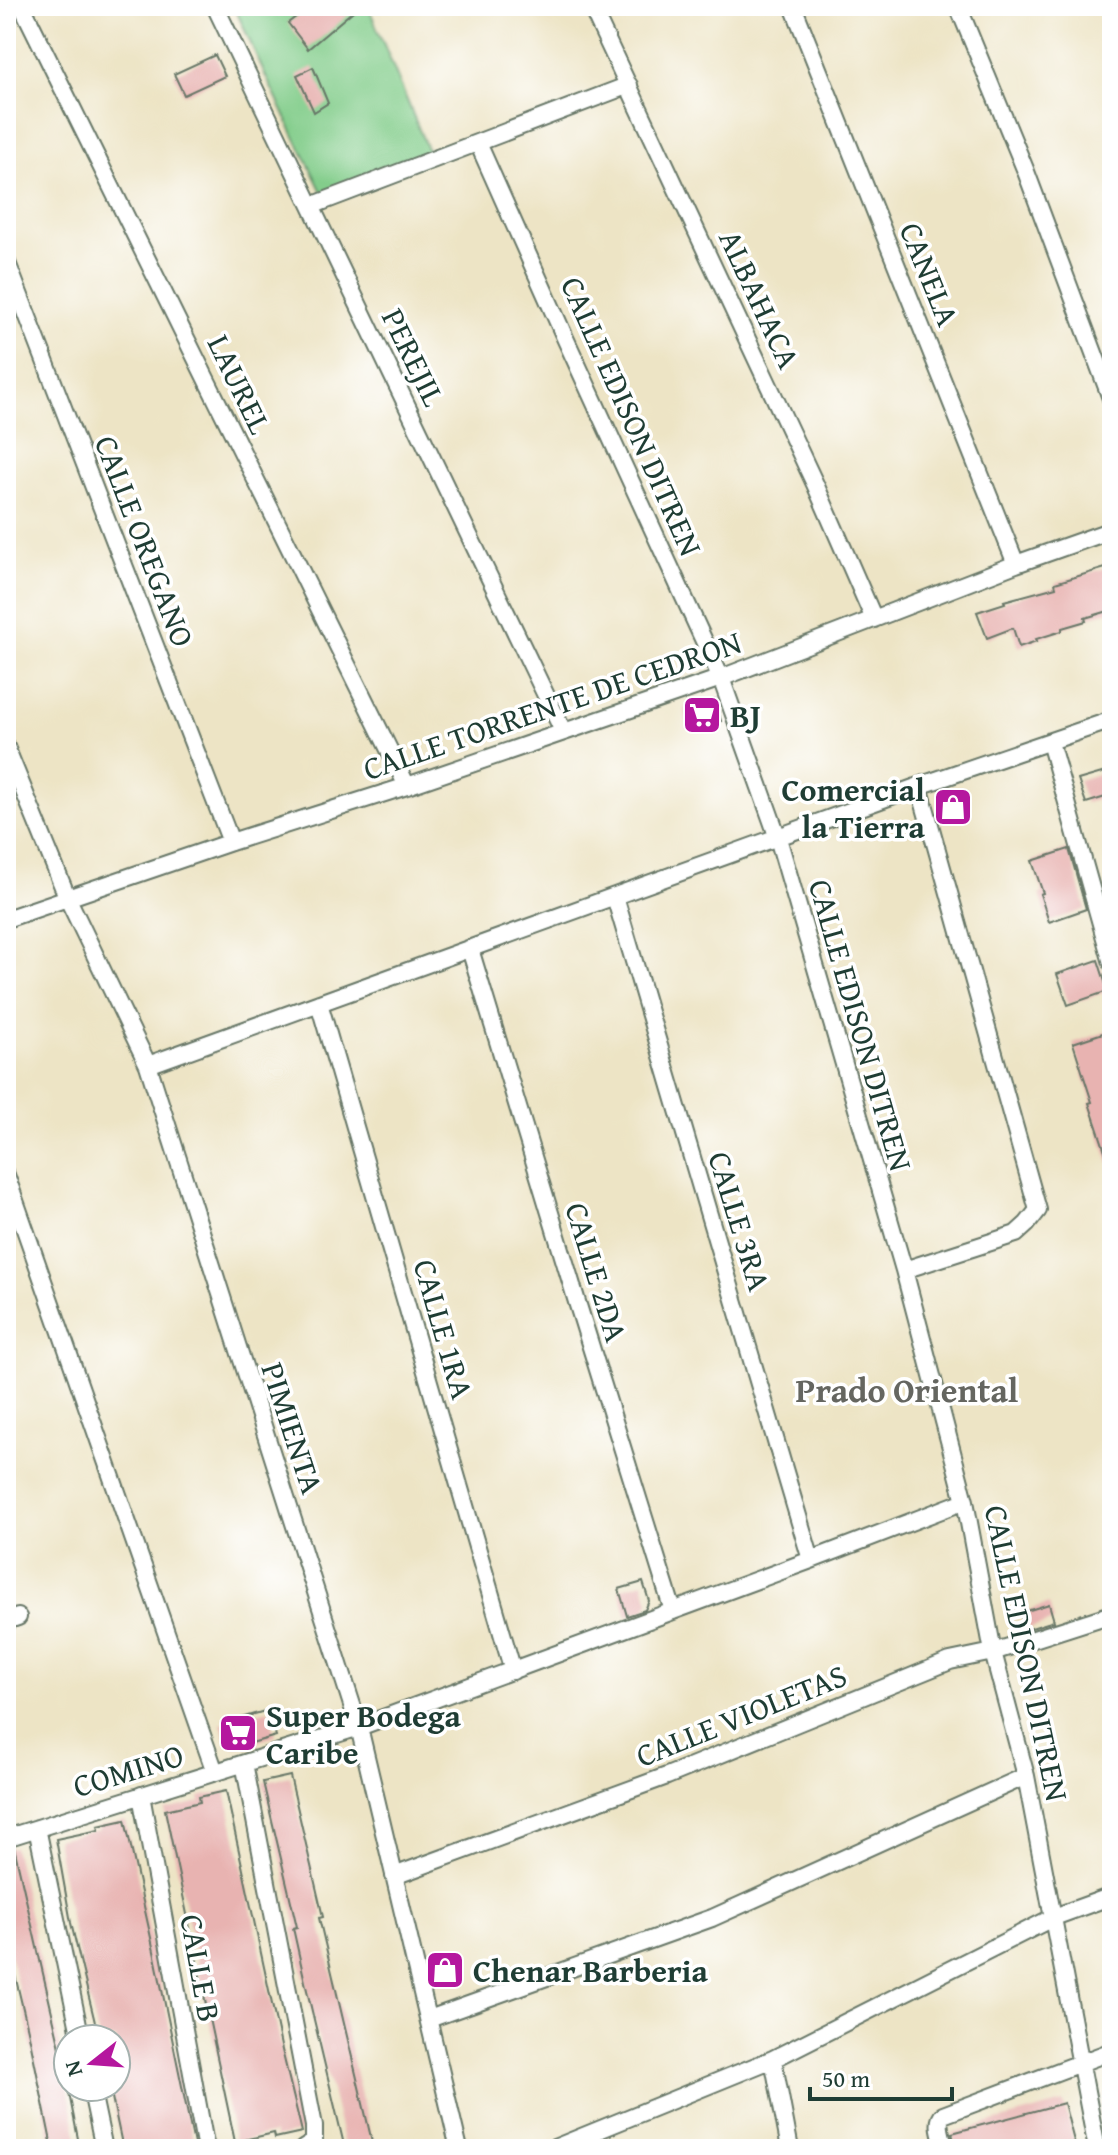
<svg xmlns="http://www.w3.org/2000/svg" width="1118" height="2155" font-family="'Gentium Book Plus',serif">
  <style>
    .green { fill: #83cd8b; stroke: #518560; stroke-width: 2 }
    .building { fill: #e8b3b1 }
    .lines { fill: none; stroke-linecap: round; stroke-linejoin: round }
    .minor-casing { stroke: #677767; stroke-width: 20 }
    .minor { stroke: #fff; stroke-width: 16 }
    .labels { text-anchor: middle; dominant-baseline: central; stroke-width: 7; stroke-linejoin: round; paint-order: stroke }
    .street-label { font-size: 32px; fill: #1f3d34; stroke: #fff }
    .poi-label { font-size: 32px; font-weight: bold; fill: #1f3d34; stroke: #fff; text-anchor: start }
    .neighbourhood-label { font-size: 34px; font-weight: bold; fill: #656660; stroke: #fff }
  </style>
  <rect width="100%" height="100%" fill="#fff"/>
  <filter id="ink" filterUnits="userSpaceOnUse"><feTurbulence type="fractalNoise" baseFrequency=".0125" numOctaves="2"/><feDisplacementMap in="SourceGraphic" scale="16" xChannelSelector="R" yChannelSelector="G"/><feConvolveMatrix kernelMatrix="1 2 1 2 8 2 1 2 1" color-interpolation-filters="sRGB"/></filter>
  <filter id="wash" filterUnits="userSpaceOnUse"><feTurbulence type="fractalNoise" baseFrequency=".006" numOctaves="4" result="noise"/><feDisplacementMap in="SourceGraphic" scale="32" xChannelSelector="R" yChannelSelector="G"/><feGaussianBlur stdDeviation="1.8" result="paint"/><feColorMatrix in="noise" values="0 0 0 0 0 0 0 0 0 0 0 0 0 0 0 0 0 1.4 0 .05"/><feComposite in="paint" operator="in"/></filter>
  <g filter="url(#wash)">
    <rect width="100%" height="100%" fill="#ede4c5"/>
    <!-- green -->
    <path class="green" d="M234 6H368L430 156 322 192 265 75Z"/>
    <g id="blocks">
      <!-- building -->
      <path class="building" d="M310 6H359L308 49 288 23Z
        M215 55 225 76 184 95 174 74Z
        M313 67 328 103 314 112 297 75Z
        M1112 566V610L1085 618 1086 621 1062 628V631L1036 639 1037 641 1019 647 1013 628 987 638 977 612 1005 603 1004 601 1056 587 1055 583Z
        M715 700 721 721 689 730 684 709Z
        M1112 770V795L1086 803 1078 780Z
        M1069 849 1086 909 1049 922 1040 894 1043 893 1032 861Z
        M1098 960 1108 991 1068 1005 1057 974Z
        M1112 1030V1162L1109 1163 1089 1103 1092 1102 1073 1043Z
        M643 1582 649 1601 645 1610 627 1616 619 1589Z
        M1049 1604 1054 1621 1025 1630 1020 1613Z
        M268 1710 276 1736 234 1748 227 1742 221 1724Z
        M290 1776 323 1917 319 1918 373 2146 360 2149H345L305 1982 293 1928 297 1927 263 1782Z
        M226 1791 281 2046 302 2132 275 2138 274 2133 235 2142 165 1810 200 1802 199 1797Z
        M125 1820 155 1956 195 2149H123L110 2088 116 2087V2039H99L71 1923 56 1839 99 1830 98 1826Z
        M14 1847 61 2052 80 2149H54L51 2142 28 2030 6 1937V1849Z
        M1064 2103 1076 2149H956L952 2133Z"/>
    </g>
  </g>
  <g filter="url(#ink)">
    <use href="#blocks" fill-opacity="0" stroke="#677767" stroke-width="2"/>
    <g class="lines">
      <defs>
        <path id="minor" d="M22 6 407 786
          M215 6 563 731
          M591 6 815 484 874 619
          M793 6 1016 564
          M958 6 1025 169 1112 401
          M478 143 566 340 721 678 778 838 904 1270 965 1501 993 1652 1026 1776 1097 2149
          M311 206 629 85
          M6 260 231 842
          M1050 742 1112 963
          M6 747 68 899 148 1065 359 1727 459 2149
          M615 897 811 1560
          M6 919 231 842 407 786 721 678 1016 564 1112 530
          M470 949 577 1302 673 1611
          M319 1003 513 1671
          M148 1065 919 786 1112 720
          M6 1175 215 1772
          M904 1270 1016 1234 1027 1224 1038 1210 919 786
          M6 1621 18 1617
          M244 1763 314 2126V2142L303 2149
          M141 1795 205 2144 208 2149
          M37 1828 81 2039
          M6 1838 359 1727 811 1560 965 1501
          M394 1876 667 1776 950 1661 993 1652 1112 1614
          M429 2019 712 1918 1026 1776
          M773 2059 790 2149
          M91 2087 104 2149
          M552 2149 773 2059 1054 1917 1112 1896
          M945 2149C943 2138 935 2123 943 2115L1112 2051"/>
      </defs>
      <!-- minor casing -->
      <use href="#minor" class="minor-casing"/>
      <!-- minor -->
      <use href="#minor" class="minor"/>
    </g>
  </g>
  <!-- icons -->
  <defs>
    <symbol id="supermarket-square" viewBox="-11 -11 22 22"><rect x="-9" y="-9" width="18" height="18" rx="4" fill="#b5179e" stroke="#fff"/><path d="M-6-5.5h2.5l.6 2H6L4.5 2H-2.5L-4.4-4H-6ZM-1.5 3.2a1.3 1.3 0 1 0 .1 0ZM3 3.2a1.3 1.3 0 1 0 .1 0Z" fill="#fff"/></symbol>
    <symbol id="shop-square" viewBox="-11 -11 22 22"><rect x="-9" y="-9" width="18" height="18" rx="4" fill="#b5179e" stroke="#fff"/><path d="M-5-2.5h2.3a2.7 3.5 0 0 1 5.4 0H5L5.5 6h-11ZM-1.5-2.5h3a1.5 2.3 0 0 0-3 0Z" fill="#fff"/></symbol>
  </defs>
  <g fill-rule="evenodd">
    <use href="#supermarket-square" x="680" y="693" width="44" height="44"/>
    <use href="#shop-square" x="931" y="785" width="44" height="44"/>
    <use href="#supermarket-square" x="216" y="1711" width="44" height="44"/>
    <use href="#shop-square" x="423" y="1948" width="44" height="44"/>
  </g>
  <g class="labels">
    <!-- street labels -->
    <g class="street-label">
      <text transform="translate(930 274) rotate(68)">CANELA</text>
      <text transform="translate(760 299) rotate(65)">ALBAHACA</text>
      <text transform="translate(414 357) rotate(64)">PEREJIL</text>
      <text transform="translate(240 384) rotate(64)">LAUREL</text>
      <text transform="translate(632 416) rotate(66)">CALLE EDISON DITREN</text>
      <text transform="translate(145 541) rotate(69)">CALLE OREGANO</text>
      <text transform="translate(552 705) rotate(-19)">CALLE TORRENTE DE CEDRON</text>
      <text transform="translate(861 1025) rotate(74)">CALLE EDISON DITREN</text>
      <text transform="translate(740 1221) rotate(73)">CALLE 3RA</text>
      <text transform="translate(597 1272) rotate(73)">CALLE 2DA</text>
      <text transform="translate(444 1329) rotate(74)">CALLE 1RA</text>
      <text transform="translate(293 1428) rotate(72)">PIMIENTA</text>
      <text transform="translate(1027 1653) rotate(78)">CALLE EDISON DITREN</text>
      <text transform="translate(741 1715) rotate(-22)">CALLE VIOLETAS</text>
      <text transform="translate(128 1770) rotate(-17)">COMINO</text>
      <text transform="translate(201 1968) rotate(80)">CALLE B</text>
    </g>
    <!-- poi labels -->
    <g class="poi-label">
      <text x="730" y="715">BJ</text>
      <text x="925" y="789" text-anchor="end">Comercial<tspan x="925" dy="37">la Tierra</tspan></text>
      <text x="266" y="1715">Super Bodega<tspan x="266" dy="37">Caribe</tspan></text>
      <text x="473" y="1970">Chenar Barberia</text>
    </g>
    <!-- neighbourhood labels -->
    <g class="neighbourhood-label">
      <text x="907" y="1389">Prado Oriental</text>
    </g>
  </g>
  <!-- margin -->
  <rect width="1118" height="2155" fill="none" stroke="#fff" stroke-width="32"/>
  <!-- north arrow -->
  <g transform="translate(92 2063) rotate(253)"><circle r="38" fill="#ffffff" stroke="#a5b1ae" stroke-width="2"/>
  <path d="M0-6L14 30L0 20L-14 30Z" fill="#b5179e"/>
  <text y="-12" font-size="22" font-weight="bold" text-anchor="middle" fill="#1f3d34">N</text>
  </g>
  <!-- scale -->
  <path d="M810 2087v12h142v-12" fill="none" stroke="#1f3d34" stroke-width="4"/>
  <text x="822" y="2087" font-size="24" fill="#1f3d34" stroke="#ffffff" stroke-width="6" paint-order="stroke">50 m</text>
</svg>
